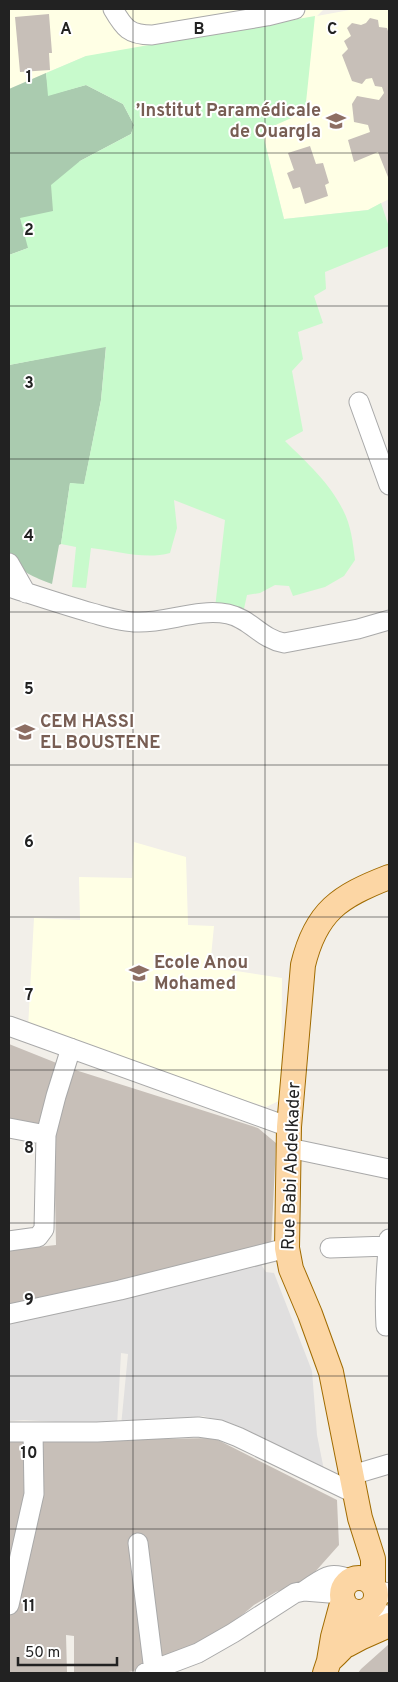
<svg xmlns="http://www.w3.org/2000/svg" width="398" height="1682" font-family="Overpass,sans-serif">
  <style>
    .residential { fill: #e0dfdf }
    .education { fill: #ffffe5 }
    .cemetery { fill: #aacbaf }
    .park { fill: #c8facc }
    .building { fill: #c7bfb8 }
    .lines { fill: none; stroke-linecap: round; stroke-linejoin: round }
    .minor-casing { stroke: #a9a9a9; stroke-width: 21 }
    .major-casing { stroke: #a06b00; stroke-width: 26 }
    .minor { stroke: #fff; stroke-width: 19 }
    .major { stroke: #fcd6a4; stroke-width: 24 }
    .grid { fill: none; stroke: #222; stroke-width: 1; stroke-opacity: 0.55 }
    .labels { text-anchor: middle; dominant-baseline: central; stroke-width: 4; stroke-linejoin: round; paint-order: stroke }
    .education-label { font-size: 18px; font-weight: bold; fill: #785e54; stroke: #fff; text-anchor: start }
    .street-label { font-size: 18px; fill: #222; stroke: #fff }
    .grid-label { font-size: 16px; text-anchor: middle; font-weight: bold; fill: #222; stroke: #fff; stroke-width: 4; stroke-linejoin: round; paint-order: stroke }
  </style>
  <rect width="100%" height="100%" fill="#f2efe9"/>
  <!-- residential -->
  <path class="residential" d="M260 1263 266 1272 274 1273 312 1371 317 1435 324 1470 220 1421 203 1416 121 1426 128 1354 121 1353 117 1426 24 1420 9 1421V1320Z"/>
  <!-- education -->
  <path class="education" d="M9 9H324L317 16 355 9H389V199L368 210 284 219 262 131 86 56 9 89Z
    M134 842 186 857 188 925 214 926 210 967 282 978 281 1100 266 1107 28 1028 34 918 80 920 79 877 132 878Z"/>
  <!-- cemetery -->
  <path class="cemetery" d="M46 73 49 95 86 85 123 104 134 125 131 134 80 161 53 211 28 248 9 255V89Z
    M106 346 101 400 84 485 70 483 61 544 59 545 52 584C34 577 19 572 9 554V365Z"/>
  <!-- park -->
  <path class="park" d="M315 16 305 112 262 131 284 219 368 210 381 203 389 227V246L325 272 326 289 314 296 323 323 298 332 303 359 292 371 303 431 285 441C306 462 330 483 343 510 351 525 353 543 355 560L344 576 325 587 293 596 289 586 275 585 260 593 247 595 242 618 215 608 225 520 174 500 177 528 170 553C145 560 117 551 91 548L86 588 72 587 76 547 61 544 70 483 84 484 101 400 106 347 9 365V255L28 248 20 218 53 211 51 185 80 161 131 134 134 125 123 104 86 85 48 96 46 73 86 56Z"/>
  <!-- building -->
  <path class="building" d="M49 14 52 53H49L50 70 20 72 15 17Z
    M370 18 378 20 379 27 387 28 389 34V125L388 128 389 132V176L388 177 378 152 354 162 348 140 370 132 368 125 354 122 352 104 357 96 379 100 384 93 382 87 375 86 372 78 366 79 362 84 352 81 342 55 348 49 344 41 351 36 347 28 352 23 361 25 366 23Z
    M310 146 316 164 323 163 329 183 325 185 328 196 305 204 300 187 293 189 287 173 294 170 288 153Z
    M9 1044 59 1064 39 1131 9 1125Z
    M69 1068 258 1128 276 1143 271 1249 9 1310V1250L56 1245 54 1144 58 1111Z
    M30 1438 29 1495 9 1595V1439Z
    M214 1438 337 1500 339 1545 306 1582 276 1592 254 1605 222 1632 157 1663 141 1533 134 1535 147 1668 124 1673 74 1672V1636L66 1635 67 1672 9 1673V1615L36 1441Z
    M389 1644V1673H358L361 1669Z"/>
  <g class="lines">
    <defs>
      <path id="minor" d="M113 9C124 28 129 35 152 35L267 16 295 9
        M359 402 389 485
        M9 563 26 593
        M9 587C37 596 64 605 92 613 107 617 122 622 137 622 167 623 198 608 228 614 251 619 261 639 284 643L358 629 389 620
        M9 1026 289 1127
        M9 1128 46 1135 56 1096 71 1048
        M289 1148 389 1169
        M9 1241 38 1237 44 1229 46 1135
        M330 1248 388 1246
        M9 1314 120 1290 287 1248
        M386 1326C384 1295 386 1269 389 1239
        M9 1432H97L198 1427 220 1430 238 1437 356 1494
        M352 1475 389 1464
        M138 1543 154 1671
        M375 1590 389 1593
        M304 1591C324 1578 328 1570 352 1580
        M9 1605 34 1494 33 1432
        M368 1610 389 1616
        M145 1673 198 1653 233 1633 295 1593 304 1591 342 1594"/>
      <path id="major" d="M342 1595a17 17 0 1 1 34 0a17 17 0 1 1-34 0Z
        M373 1585V1559L360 1518 331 1372 310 1314 291 1269 287 1248 289 1127 303 965C316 911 340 896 389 877
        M347 1645 362 1637 389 1625
        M329 1661C348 1644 355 1634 366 1611
        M325 1673 329 1661 333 1637 343 1600"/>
    </defs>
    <!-- minor casing -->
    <use href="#minor" class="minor-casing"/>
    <!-- major casing -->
    <use href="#major" class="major-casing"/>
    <!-- minor -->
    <use href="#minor" class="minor"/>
    <!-- major -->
    <use href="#major" class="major"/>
  </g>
  <!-- grid -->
  <path class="grid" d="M133 9V1673M265 9V1673M9 153H389M9 306H389M9 459H389M9 612H389M9 765H389M9 917H389M9 1070H389M9 1223H389M9 1376H389M9 1529H389"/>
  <!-- icons -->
  <defs>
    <symbol id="school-bare" viewBox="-9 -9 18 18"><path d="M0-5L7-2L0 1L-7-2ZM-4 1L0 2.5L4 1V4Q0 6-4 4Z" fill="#8d6e63" stroke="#fff" stroke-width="2.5" paint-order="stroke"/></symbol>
  </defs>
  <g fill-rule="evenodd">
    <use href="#school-bare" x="322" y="107" width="28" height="28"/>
    <use href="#school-bare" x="11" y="718" width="28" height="28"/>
    <use href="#school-bare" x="125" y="959" width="28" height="28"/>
  </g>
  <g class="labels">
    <!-- education labels -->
    <g class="education-label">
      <text x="321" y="111" text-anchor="end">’Institut Paramédicale<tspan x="321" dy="21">de Ouargla</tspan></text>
      <text x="40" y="722">CEM HASSI<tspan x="40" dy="21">EL BOUSTENE</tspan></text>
      <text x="154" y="963">Ecole Anou<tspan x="154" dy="21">Mohamed</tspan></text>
    </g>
    <!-- street labels -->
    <g class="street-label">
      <text transform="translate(292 1166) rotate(-88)">Rue Babi Abdelkader</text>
    </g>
  </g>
  <g class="grid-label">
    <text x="66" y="34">A</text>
    <text x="199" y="34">B</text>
    <text x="332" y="34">C</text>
    <text x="29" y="82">1</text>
    <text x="29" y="235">2</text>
    <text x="29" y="388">3</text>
    <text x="29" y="541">4</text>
    <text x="29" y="694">5</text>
    <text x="29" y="847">6</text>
    <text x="29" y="1000">7</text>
    <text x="29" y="1153">8</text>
    <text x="29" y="1305">9</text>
    <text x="29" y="1458">10</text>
    <text x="29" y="1611">11</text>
  </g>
  <!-- border -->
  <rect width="398" height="1682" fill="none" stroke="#222222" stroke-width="20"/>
  <!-- scale -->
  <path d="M18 1657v8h99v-8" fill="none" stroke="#222222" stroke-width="2.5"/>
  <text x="25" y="1657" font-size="15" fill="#222222" stroke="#ffffff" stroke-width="4" paint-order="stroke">50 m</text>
</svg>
